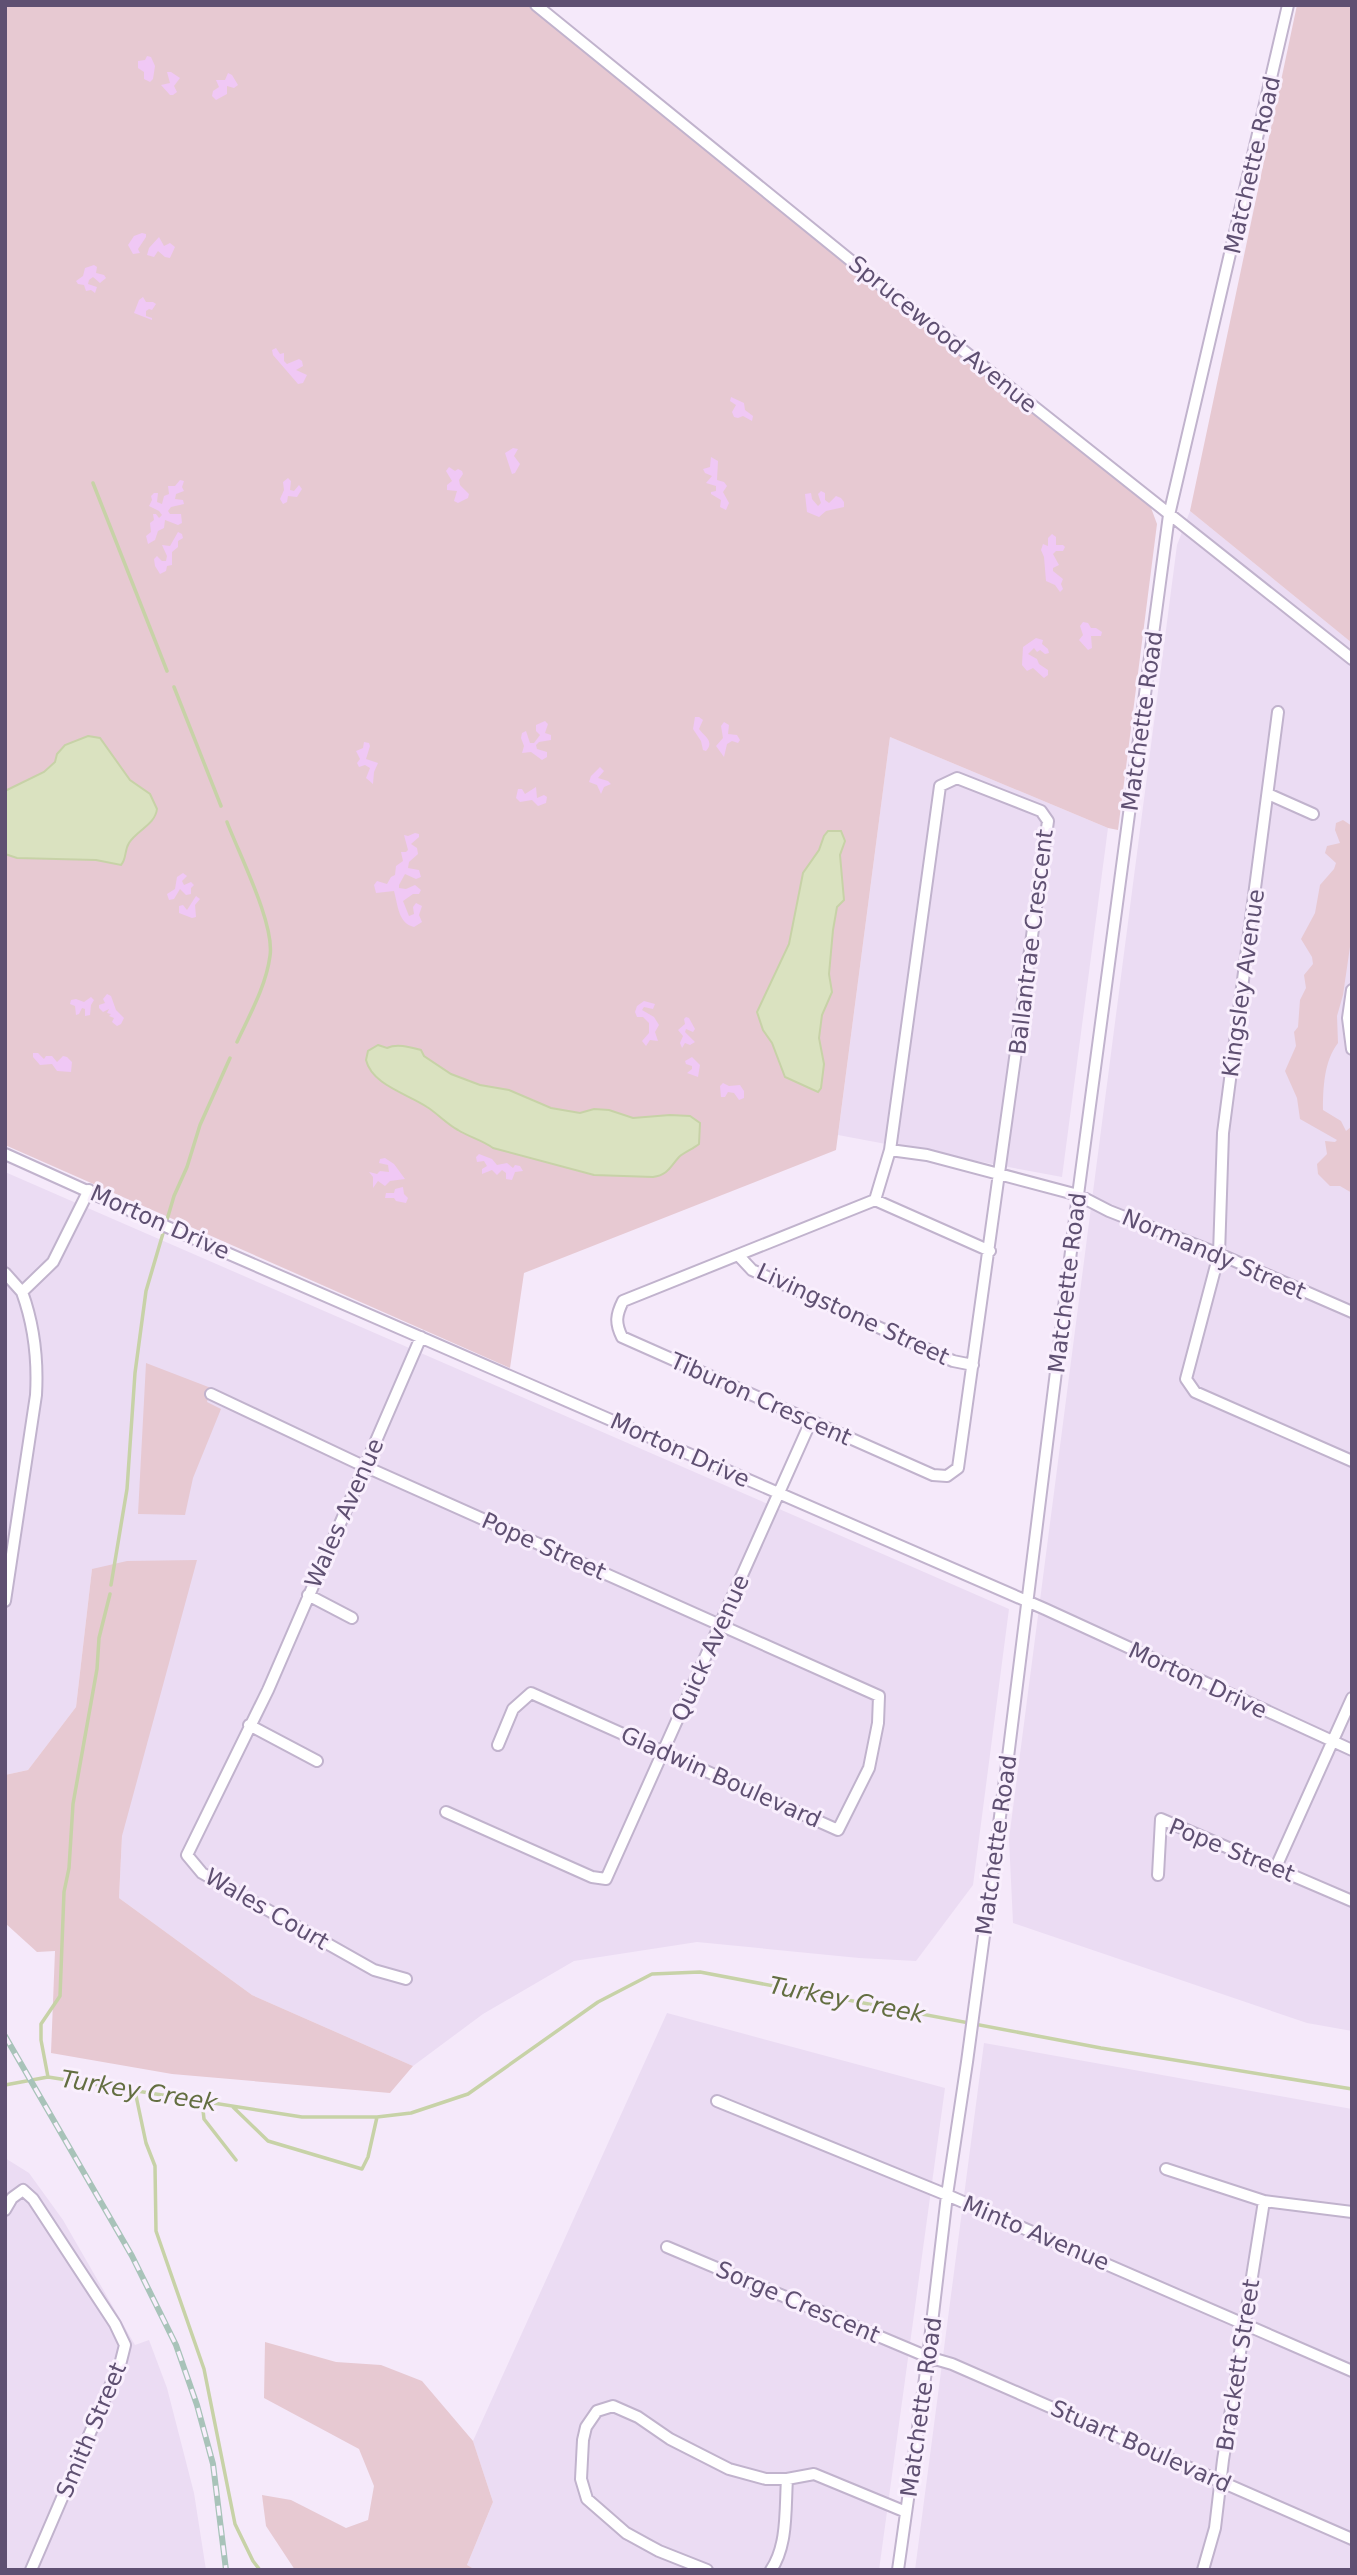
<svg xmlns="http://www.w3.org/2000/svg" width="1357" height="2575" font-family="'DejaVu Sans',sans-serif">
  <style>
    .residential { fill: #ebdcf3 }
    .green { fill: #e7c9d2 }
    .sand { fill: #f0c8f5 }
    .water { fill: #dae2c0; stroke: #c7d2a7; stroke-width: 2 }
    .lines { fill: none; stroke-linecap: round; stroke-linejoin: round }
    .stream { stroke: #c7d2a7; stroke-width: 3.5 }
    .minor-casing { stroke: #c1b3cd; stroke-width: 14 }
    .minor { stroke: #fff; stroke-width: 10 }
    .rail-casing { stroke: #a8c3b9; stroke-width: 6 }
    .rail { stroke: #f9effd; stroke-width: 3.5; stroke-dasharray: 10; stroke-linecap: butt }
    .labels { text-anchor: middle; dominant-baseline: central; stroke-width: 6; stroke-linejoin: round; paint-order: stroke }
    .street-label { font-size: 23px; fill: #5f5072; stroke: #f9effd }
    .water-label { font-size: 24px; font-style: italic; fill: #636e41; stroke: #f9effd }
  </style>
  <rect width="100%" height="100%" fill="#f5e9fa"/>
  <!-- residential -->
  <path class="residential" d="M1190 511 1352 643V2031L1307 2023 1013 1923 1009 1839 1177 545Z
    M890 737 1108 828 1062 1177 838 1135Z
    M5 1172 1009 1609 973 1885 916 1961 859 1958 697 1942 574 1961 483 2014 413 2066 252 1995 119 1898 122 1836 92 1569 76 1707 28 1770 5 1775Z
    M667 2013 945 2088 879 2570H476L467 2565 493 2502 473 2441Z
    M984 2043 1352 2109V2570H915Z
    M5 2158 29 2173 63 2220 135 2345 149 2340 167 2388 194 2493 206 2570H5Z"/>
  <!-- green -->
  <path class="green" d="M5 5H528L1150 505 1157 524 1118 830 1108 828 890 737 836 1150 524 1273 510 1368 5 1145Z
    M1297 5H1352V643L1190 511Z
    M1343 820 1352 826V933L1343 995 1337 1016 1338 1043C1324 1061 1323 1088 1323 1110L1341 1121 1346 1131 1352 1126V1193L1340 1186H1330L1318 1174 1317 1164 1327 1154 1325 1141 1335 1142 1337 1140 1300 1119 1297 1098 1285 1071 1296 1046 1294 1032 1298 1027 1300 1000 1306 988 1304 975 1313 964 1312 957 1301 939 1315 913 1320 885 1334 869 1336 863 1325 853 1327 846 1340 843 1335 830 1336 823Z
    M146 1363 211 1388 207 1402 221 1409 193 1478 185 1515 138 1514Z
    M197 1560 122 1836 119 1898 252 1995 413 2066 390 2093 172 2074 51 2053 55 1951 37 1952 5 1923V1775L28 1770 76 1707 92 1569 127 1561Z
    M265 2342 336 2362 381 2365 422 2381 473 2441 493 2502 467 2565 476 2570H295L266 2526 262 2495 291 2500 346 2528 368 2520 374 2486 359 2449 264 2398Z"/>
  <!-- sand -->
  <path class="sand" d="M147 56 151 57 155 66 153 79 150 82 144 79V72L138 68V61L145 60Z
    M167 72H171L180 78 174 86 177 92 173 95H170L161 85 170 83Z
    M228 73 232 75 238 85 234 88 227 86V94L216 100 212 96 213 91 219 87 216 80H225Z
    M142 233 146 234V237L138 249 140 253 133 254 128 245 134 236Z
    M159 237 164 246 170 243 175 247 170 258 165 257 158 251 154 257 147 255 149 248Z
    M94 265 97 267 96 273 104 275 106 278 100 283 93 277 89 280 88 284 97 287 95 293 91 290 86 291 84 285 78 284 76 281 83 276 85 268Z
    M143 297 146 302H153L156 304 152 310 149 309 146 311V316L152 318V320L134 313 139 300Z
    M276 348 280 354 284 353V361L287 364 299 359 302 361 303 366 296 370 307 375 303 383 298 384 273 355 272 350Z
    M731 397 744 403 745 410 753 416 752 421 743 416 738 418 734 417 732 412 736 405 730 401Z
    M513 448 518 449 514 456 520 464 515 473 512 474 505 453Z
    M711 457 718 461 717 480 724 482 727 486 723 492 729 503 726 510 720 507 721 500 711 494V492L716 491V486L706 483 712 476 705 473 703 469 710 467Z
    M449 467 455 471 458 469 462 471 463 474 459 480 460 485 469 494 468 498 458 503 454 501 457 491 447 490V485L452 481 446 471Z
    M288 478 291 481 290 490 294 491 299 485 302 489 297 497 288 496 287 502 283 504 280 499 284 490 283 482Z
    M180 480 184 481 182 487 184 491 176 494 175 499 183 500 184 504 171 507 168 511 170 514H181L182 523 178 525 165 520 164 528 158 531 155 540 148 544 146 536 151 532 150 523 154 520 153 514H156L159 518 162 515 159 511 149 506 152 500 151 496 154 493H158L157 502 162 504 164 496 169 494 168 486H175Z
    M821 491 825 493V500L829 503 836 496 841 498 844 502V507L826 511 819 517 807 512 805 494 811 493 812 499 818 506 821 503 818 494Z
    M178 532 182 534 183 538 178 541V547L172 552V565L167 566 166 571 160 574 155 566 154 559 157 556 162 561H166L167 556 162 545 170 546Z
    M1052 534 1056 537V545H1063L1065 547 1063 551H1056L1053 554 1059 565 1053 568V571L1063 579 1061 584 1063 589 1060 592 1055 585 1046 581 1044 557 1041 550 1043 544 1048 546V538Z
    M1083 622 1088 623 1091 628H1096L1102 632 1101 636H1091L1092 648 1088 650 1079 640 1083 635 1080 626Z
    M1036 638 1043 640 1042 644 1048 649 1049 653 1045 654 1040 650 1037 652 1034 648 1028 654 1037 659 1039 664 1048 670V675L1044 678 1033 668 1027 671 1022 665 1023 647Z
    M695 717H699L703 720 699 729C704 736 715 741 706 751L703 750 701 741 693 729Z
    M545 721 548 724 545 733 551 735V740L539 742 536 745 537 749 547 752V757L542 760 531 752 522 753 524 746 521 738 522 733 526 731 530 743H534L540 735 536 731V725Z
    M724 722 729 725 728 734 737 735 740 740 738 743 732 741 727 744 724 757 716 746 723 738 721 726Z
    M364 742 369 743 370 746 366 759 378 763 374 772 373 784 366 778 370 768 365 765 359 767 357 763 360 759 356 751 363 748Z
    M600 767 604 771 598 778 608 781 611 784 604 787 601 794 597 785 589 782 591 776Z
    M536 787 537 798 544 795 547 797 546 803 538 806 532 800 520 802 516 798 518 789H522L525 794Z
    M415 833 419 834V837L411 844 417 848 418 854 409 862 408 868 419 870 421 877 416 879 405 874 399 885V888L406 889 415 885 421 890 419 894H413L403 901 409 916 414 914 413 907 416 903 422 906 419 915 422 922 414 927C398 923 398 905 394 891L376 893 374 885 377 881 387 884 391 877 395 875 396 866 403 861 401 852H406L408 850 404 835 408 836Z
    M183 873 187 876 182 881 184 885 191 882 194 885 191 888V894L186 895 180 889 174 899 169 900 167 894 175 889 177 877Z
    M196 896 200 899 195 905 196 917 192 918 179 913V906L183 905 187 910Z
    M107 994 111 996 116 1010 124 1018 121 1024 117 1026 112 1022 114 1018 109 1016 111 1014 107 1013 109 1009 103 1012 99 1008V1005L105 1003 103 999Z
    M91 997 94 1000 91 1005 90 1015 85 1016V1009L82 1008 79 1014 76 1015 75 1006 70 1004 71 1000 76 999 84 1002Z
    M644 1001 655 1004 653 1009 644 1007 642 1010 654 1017 659 1025 655 1032 658 1041 650 1040 646 1046 642 1041 649 1033V1023L643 1017H637L635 1012 637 1006Z
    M686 1017 689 1018 695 1029 693 1032 686 1029 685 1032 695 1042 690 1045 685 1043 682 1048 680 1043 683 1036 678 1030 685 1024 684 1019Z
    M33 1053H38L44 1059 46 1056H52L57 1062 63 1056 67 1057 72 1062 71 1072 57 1071 52 1064 40 1065 33 1057Z
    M692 1057 700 1065 698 1077 687 1073 692 1069V1066L686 1064 685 1061Z
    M723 1083 729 1086 740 1085 744 1091V1098L739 1100 734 1093 728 1092 725 1097H721L720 1086Z
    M479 1154 492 1159 497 1165 507 1163 513 1168 515 1165 520 1166 523 1171 515 1172 512 1180 506 1179V1173L502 1170 497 1175 492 1170 482 1174V1169L487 1166 484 1161 477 1162 476 1157Z
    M385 1158 394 1164 405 1179 390 1181 385 1186 378 1181 373 1188V1177L369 1172 377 1174 380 1171 389 1172 388 1165 379 1163 380 1159Z
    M403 1187 404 1194 408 1198 406 1203 396 1201 394 1198H385L386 1193H394L395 1189Z"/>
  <!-- water -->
  <path class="water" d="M88 736 100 738 130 780 150 794 157 809C155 825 137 830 129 843 124 851 127 858 121 865L96 860 17 858 5 854V791L44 772 55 762 57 754 65 745Z
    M828 831H841L845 841 840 855 844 900 837 907 833 930 829 974 832 992 822 1015 819 1038 824 1064 821 1088 818 1092 785 1077 772 1043 763 1030 757 1012 789 944 803 873 819 850 824 836Z
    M378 1045 387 1048C397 1043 410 1047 421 1050L424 1056 451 1074 480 1085 509 1090 551 1108 580 1113 594 1109 609 1110 633 1118 670 1115 690 1116 700 1123 699 1144C693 1149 684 1152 679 1157 670 1167 668 1175 653 1177L594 1175 493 1148C482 1140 469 1137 458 1130 447 1124 438 1114 427 1107 408 1094 372 1085 366 1060L368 1051Z"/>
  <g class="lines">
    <!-- stream -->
    <path class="stream" d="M93 483 167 671
      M174 687 221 806
      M227 822C239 854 275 924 270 956 266 986 250 1014 237 1042
      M111 1585 127 1489 135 1373 146 1291 174 1196 187 1167 200 1125 230 1058
      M48 2077 41 2040V2024L60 1996 64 1892 69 1868 73 1804 97 1669 99 1638 110 1594
      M5 2085 48 2077 302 2117H377L411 2113 468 2094 598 2002 652 1974 700 1972 1101 2048 1352 2089
      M135 2091 146 2143 155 2166 156 2231 204 2369 235 2524 253 2561 260 2570
      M202 2101 204 2119 236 2160
      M233 2107 268 2141 362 2169 368 2157 377 2117"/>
    <defs>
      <path id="minor" d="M536 5 892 294 1352 659
        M1278 712 1223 1133 1219 1254 1186 1379 1195 1392 1352 1461
        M957 778 1041 811 1048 821 958 1468 947 1476 933 1475 622 1337C615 1323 616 1315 623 1301L875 1200 890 1150 940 786Z
        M1268 794 1313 814
        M1352 990 1348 1018 1352 1049
        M890 1150 927 1155 1078 1195 1109 1211 1219 1254 1352 1312
        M5 1154 158 1223 1045 1609 1352 1750
        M875 1200 990 1251
        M738 1255 752 1270 953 1361 973 1365
        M5 1273 22 1292
        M211 1394 355 1462 879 1696 878 1723 869 1768 838 1830 531 1693 513 1709 498 1745
        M308 1595 352 1618
        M5 1601 36 1395C38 1360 34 1325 22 1292L53 1262 89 1190
        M249 1725 317 1761
        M446 1812 592 1877 606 1879 811 1421
        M1276 1867 1352 1698
        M1158 1875 1161 1819 1352 1901
        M406 1979 374 1970 202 1873 187 1855 268 1690 421 1337
        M717 2101 947 2195 1352 2371
        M1166 2169 1264 2201 1352 2212
        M5 2210 12 2198 23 2190 33 2199 115 2324 125 2345 121 2361 31 2570
        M667 2247 928 2357 952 2364 1352 2539
        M707 2570 659 2551 626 2533 587 2499 581 2479 583 2440 586 2427 597 2411 613 2406 638 2417 670 2439 729 2469 766 2479H787L814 2474 906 2512
        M771 2570C788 2545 785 2509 787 2479
        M898 2570 928 2357 947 2195 967 2062 1008 1757 1078 1195 1169 515 1288 5
        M1203 2570 1215 2528 1223 2460 1264 2201"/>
    </defs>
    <!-- minor casing -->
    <use href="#minor" class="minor-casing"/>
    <!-- minor -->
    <use href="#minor" class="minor"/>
    <defs>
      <path id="rail" d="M5 2036 132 2256 176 2345 197 2405 213 2464 226 2570"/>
    </defs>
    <!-- rail casing -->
    <use href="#rail" class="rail-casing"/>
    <!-- rail -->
    <use href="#rail" class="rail"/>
  </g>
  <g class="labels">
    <!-- street labels -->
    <g class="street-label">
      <text transform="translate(1252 165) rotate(-77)">Matchette Road</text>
      <text transform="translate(943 334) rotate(39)">Sprucewood Avenue</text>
      <text transform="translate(1142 721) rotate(-82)">Matchette Road</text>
      <text transform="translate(1031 942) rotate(-83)">Ballantrae Crescent</text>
      <text transform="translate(1243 983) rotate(-82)">Kingsley Avenue</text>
      <text transform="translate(160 1222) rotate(24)">Morton Drive</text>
      <text transform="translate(1214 1254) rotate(23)">Normandy Street</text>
      <text transform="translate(1067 1283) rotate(-83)">Matchette Road</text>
      <text transform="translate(853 1314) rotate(25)">Livingstone Street</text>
      <text transform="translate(761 1399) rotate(24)">Tiburon Crescent</text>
      <text transform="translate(680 1450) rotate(24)">Morton Drive</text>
      <text transform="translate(344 1513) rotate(-66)">Wales Avenue</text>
      <text transform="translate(544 1546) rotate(24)">Pope Street</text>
      <text transform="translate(710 1648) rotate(-66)">Quick Avenue</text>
      <text transform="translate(1198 1680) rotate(25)">Morton Drive</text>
      <text transform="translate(721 1777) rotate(24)">Gladwin Boulevard</text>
      <text transform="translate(996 1845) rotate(-82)">Matchette Road</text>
      <text transform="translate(1232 1850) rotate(22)">Pope Street</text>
      <text transform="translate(267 1909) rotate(30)">Wales Court</text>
      <text transform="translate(1036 2233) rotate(23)">Minto Avenue</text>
      <text transform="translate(798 2302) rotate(23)">Sorge Crescent</text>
      <text transform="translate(1238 2365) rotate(-81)">Brackett Street</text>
      <text transform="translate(921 2407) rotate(-82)">Matchette Road</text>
      <text transform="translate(91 2430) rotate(-67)">Smith Street</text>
      <text transform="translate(1141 2446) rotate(24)">Stuart Boulevard</text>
    </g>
    <!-- water labels -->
    <g class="water-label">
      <text transform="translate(847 2000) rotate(11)">Turkey Creek</text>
      <text transform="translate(139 2091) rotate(9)">Turkey Creek</text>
    </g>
  </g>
  <!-- border -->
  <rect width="1357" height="2575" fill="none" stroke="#5f5072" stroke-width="14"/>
</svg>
